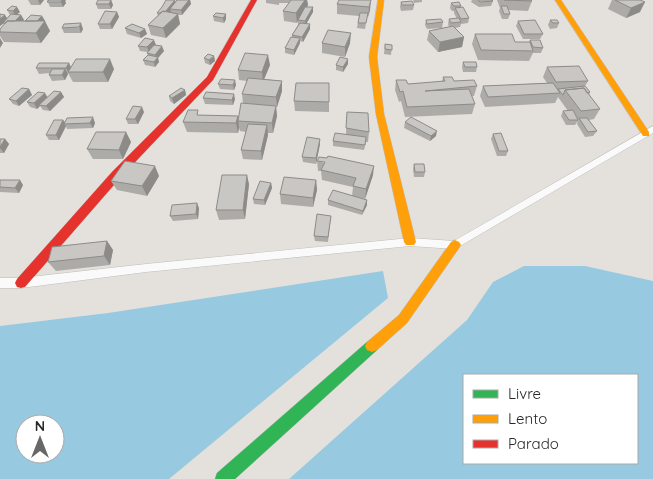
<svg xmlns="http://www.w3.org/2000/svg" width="653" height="479" font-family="Quicksand,sans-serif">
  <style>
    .water { fill: #97cae0; fill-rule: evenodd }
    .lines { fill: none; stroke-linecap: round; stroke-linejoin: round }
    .lane-casing { stroke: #bebdbe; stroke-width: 1 }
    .fast-casing { stroke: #bebdbe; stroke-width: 1 }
    .slow-casing { stroke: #bebdbe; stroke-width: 1 }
    .jam-casing { stroke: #bebdbe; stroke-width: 1 }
    .lane { fill: #fbfafa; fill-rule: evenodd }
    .fast { fill: #30b455; fill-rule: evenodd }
    .slow { fill: #ff9f0a; fill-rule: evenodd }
    .jam { fill: #e5322d; fill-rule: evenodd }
    .wall { fill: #adaba8 }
    .shaded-wall { fill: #8d8b88 }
    .building { fill: #c9c7c3; stroke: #8d8b88 }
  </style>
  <rect width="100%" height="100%" fill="#e4e1dc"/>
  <!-- water -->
  <path class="water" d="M524 266H585L653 281V479H289L467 320 493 282ZM464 375H637V463H464Z
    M383 271 388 298 169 479H0V326L108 313ZM25 424H55V454H25Z"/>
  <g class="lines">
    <defs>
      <path id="lane" d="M653 126V133L455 249 410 246 146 272 21 288H0V278H21L146 264 410 238 454 241Z"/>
      <path id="fast" d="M372 340 377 342 379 346 377 350 235 479H215L217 473 367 342Z"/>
      <path id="slow" d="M378 0H384L377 57 384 114 416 242 414 245H406L404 242 376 114 369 57Z
        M555 0H561L649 132V136H643Z
        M455 240 459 242 461 245 459 248 407 323 377 350 372 352 367 350 365 346 367 342 399 315 451 242Z"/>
      <path id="jam" d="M251 0H257L213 80 120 178 25 287 21 288 17 287 15 283 17 279 112 172 207 77Z"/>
    </defs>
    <!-- lane casing -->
    <use href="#lane" class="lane-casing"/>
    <!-- fast casing -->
    <use href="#fast" class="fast-casing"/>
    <!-- slow casing -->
    <use href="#slow" class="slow-casing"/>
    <!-- jam casing -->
    <use href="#jam" class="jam-casing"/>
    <!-- lane -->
    <use href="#lane" class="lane"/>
    <!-- fast -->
    <use href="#fast" class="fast"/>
    <!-- slow -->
    <use href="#slow" class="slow"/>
    <!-- jam -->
    <use href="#jam" class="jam"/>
  </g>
  <!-- wall -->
  <path class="wall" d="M28 0H44L40 5H31Z
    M47 0H66L65 1 66 3 63 7H50Z
    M111 0 113 5 111 9H98L96 4Z
    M175 0V2L177 0H190L191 4 182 15H178L180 24 166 38 151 35 148 25 158 16 157 13Z
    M266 0H307L308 5 307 7H313V12L306 24 310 29 303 42 300 41V43L294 55 285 53V48L292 37V35L298 25V21L297 23 284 21 283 11 289 3H279V5L266 3Z
    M366 0 370 10 368 17H367L365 29 357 28 359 16 337 14V4Z
    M413 0H422V2L414 3Z
    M472 0H492L493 1 491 6 479 7 471 2Z
    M497 0H531L532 1 528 11 508 10 510 14 508 19H502L499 11 500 8Z
    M612 0H640V12L626 18 608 9Z
    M401 2 414 5 413 10 401 11 400 7Z
    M451 3 461 6V7L469 18 468 23 461 24 460 27 455 28 464 37 462 47 438 52 427 40 429 31 449 27 448 24 449 19H457L454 13V11H452L450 8Z
    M7 10 20 12 17 14 21 15 24 20 23 21H25L42 16 45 21H44L50 31 41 43 4 42 0 36V29L4 25V23L0 26V14L5 15 7 18 10 15Z
    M117 12 119 17 112 29H100L98 24Z
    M226 14V19L224 23 214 21 213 16Z
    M426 20 443 22 442 28 427 29 425 25Z
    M550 20 559 23 557 28 550 29 548 25Z
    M518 21 543 34 540 39H523L516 26Z
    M64 24 83 29 81 33H64L62 28Z
    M125 28 145 29 147 34 141 38 127 34Z
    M475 34 515 42H529L530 40 543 48 541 53H533L529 61 478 60 472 44Z
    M322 43H350L345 57 322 53Z
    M385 44 392 45 391 55 384 54Z
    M155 45 164 51 158 58 159 62 155 67 145 65 143 60 148 56 147 53 148 52 140 51 138 46Z
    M214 56 215 61 210 65 205 63 204 58Z
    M463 62 477 67 476 72H463L462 67Z
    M69 63 71 67 114 69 108 82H73L68 73H67L68 74 65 80 52 81 49 75 50 73 39 74 36 68Z
    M348 64 343 72 336 70V65Z
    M270 65 264 79 282 81V91L277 107H276L277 116 273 133H268V135L262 160 243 159 241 150 246 132 240 131 239 128 238 133 187 132 183 122 200 115 238 116V119L243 103 242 94 247 81 239 80 238 70Z
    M547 67 588 81 585 86 590 92 589 95 600 109 594 119 589 120 597 131 593 136 585 137 577 124 578 121 575 125H566L561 116 563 111H568L558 97 555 103 485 107 480 96 483 86 547 83 543 77Z
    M443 77 454 81 477 86 474 96H472L475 104 472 114 405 117 401 101 399 102 395 90 396 80 408 84 442 82Z
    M329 83V112L295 111 294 101Z
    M218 84 236 85 234 90 220 89Z
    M29 89 32 95 19 106 13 104 9 99Z
    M185 90 186 95 174 104 170 101 169 96Z
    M61 92 64 97 50 111 43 110 40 106 37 109 30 107 27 102 47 97Z
    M203 98 235 99 233 105 205 104Z
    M144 112 138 124H128L126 119Z
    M347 112 369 132 368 142H366L364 150 333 146V141L346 134Z
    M63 120 65 122 95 123 93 128 67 129 66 126 59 140H49L46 135Z
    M405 122 436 136 430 141 404 128Z
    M126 132 131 142 123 159H93L87 149Z
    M493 134 508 151 506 156H497L491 139Z
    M0 139H5L9 144 4 153H0Z
    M320 144 316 164 303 162 302 157Z
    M317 161 373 175 365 199 354 196 367 200V205L362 215 328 205V200L352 196 353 187 322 180 321 171H318Z
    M414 164 425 172 424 177H414L413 169Z
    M159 176 147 196 117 190 111 181Z
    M0 180 23 185 19 193 0 192Z
    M316 180 317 190 313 207 281 204 280 194Z
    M271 183 272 188 265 205 254 204 253 199Z
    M249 184 245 219 219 220 216 210Z
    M199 208 198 219 173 221 170 216Z
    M331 216 328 242 315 241 314 236Z
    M107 241 113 250 110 265 56 271 48 262Z"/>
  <!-- shaded-wall -->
  <path class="shaded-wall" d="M38 0H44L40 5Z
    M62 0H66L65 1 66 3 63 7 61 2Z
    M111 0 113 5 111 9 109 4Z
    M175 0 176 5 170 9 171 12 165 19 163 14Z
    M189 0H190L191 4 182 15 181 10Z
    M305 0H307L308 5 298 20 297 23 296 13Z
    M371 0 370 10 368 17 369 7Z
    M645 2 640 12 626 18 631 8Z
    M17 7 20 12 15 16 13 11Z
    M313 7V12L305 26V21Z
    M117 12 119 17 112 29 110 24Z
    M178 14 180 24 166 38 163 28Z
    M226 14V19L224 23 223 18Z
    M5 15 8 20 0 26V19Z
    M21 15 24 20 16 28 13 23Z
    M42 16 45 21 37 29 34 24Z
    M45 21 50 31 41 43 36 33Z
    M81 23 83 29 81 33 79 27Z
    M310 24V29L303 42 302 37Z
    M145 29 147 34 141 38 139 33Z
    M351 33 350 43 345 57V47Z
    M464 37 462 47 438 52 440 42Z
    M0 38 3 43 0 48Z
    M300 38V43L294 55V50Z
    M154 40 156 45 149 52 147 47Z
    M162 46 164 51 158 58 159 62 155 67 154 62 156 59 155 55Z
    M268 55 270 65 263 82 262 72Z
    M214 56 215 61 210 65 209 60Z
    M110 59 114 69 108 82 103 72Z
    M348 59V64L343 72V67Z
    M69 63 71 68 69 73 66 68Z
    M65 69 68 74 65 80 62 75Z
    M235 80 236 85 234 90 233 85Z
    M282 81V91L277 107 276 97Z
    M29 89 32 95 19 106 16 101Z
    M185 90 186 95 174 104 172 98Z
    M61 92 64 97 50 111 46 106Z
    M45 93 48 98 39 105 40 106 37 109 34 103Z
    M234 94 235 99 233 105 232 100Z
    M276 106 277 116 273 133 272 123Z
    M142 107 144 112 138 124 135 119Z
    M238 116 239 128 238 133 236 123Z
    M93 117 95 123 93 128 90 123Z
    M63 120 66 124H64L66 126 59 140 56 135Z
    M267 125 268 135 262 160 261 151Z
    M437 131 436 136 430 141 431 136Z
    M126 132 131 142 123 159 119 150Z
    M5 139 9 144 4 153 0 148V147Z
    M320 139V144L316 164V158Z
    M155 166 159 176 147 196 142 186Z
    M374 166 373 175 365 199 366 189Z
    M247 175 249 184 245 219 243 210Z
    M20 180 23 185 19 193 15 188Z
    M316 180 317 190 313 207V198Z
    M271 183 272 188 265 205 264 200Z
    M367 200V205L362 215 363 211Z
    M197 203 199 208 198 219 196 214Z
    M107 241 113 250 110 265 104 256Z"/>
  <!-- building -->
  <path class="building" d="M49 0H62L61 2H47Z
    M98 0H111L109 4H96Z
    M166 0H175L165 12 163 11 160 13H157L162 7Z
    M177 0H189L181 10 170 9Z
    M291 0H305L296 13 283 11Z
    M339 0H371L369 7 337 4Z
    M478 0H492L493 1 480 2Z
    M504 0H531L532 1Z
    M615 0H640L645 2 631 8Z
    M412 1 414 5H402L401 2Z
    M459 2 461 6H454L451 3Z
    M12 6 17 7 13 11 7 10Z
    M501 6H507L510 14H504Z
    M305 7H313L305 21 298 20Z
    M463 7 469 18 461 19 455 8Z
    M105 11 117 12 110 24H98Z
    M163 11 178 14 163 28 148 25Z
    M216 13 226 14 223 18 213 16Z
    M360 13H368L366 23H358Z
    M0 14 5 15 0 19Z
    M11 14 21 15 15 21H7L6 23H3Z
    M31 15 42 16 37 21H25Z
    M459 18 461 22 451 23 449 19Z
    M441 19 443 22 427 24 426 20Z
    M535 20 543 34H524L518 21Z
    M550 20H557L559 23H553Z
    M7 21H45L36 33 0 32V29Z
    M81 23 79 27 62 28 64 24Z
    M300 23 310 24 302 37 292 35Z
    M132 24 145 29 139 33 125 28Z
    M453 26 464 37 440 42 429 31Z
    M328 30 351 33 345 47 322 43Z
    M475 34H512L515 42H530L533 51 481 50Z
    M291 37 300 38 294 50 285 48Z
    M145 38 154 40 147 47 138 46Z
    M530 40H540L543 48 533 47Z
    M385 44 392 45V50L385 49Z
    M154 45 162 46 155 55 147 53Z
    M245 53 268 55 262 72 238 70Z
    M208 54 214 56 209 60 204 58Z
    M148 55 158 57 154 62 143 60Z
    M340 57 348 59 343 67 336 65Z
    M76 59H110L103 72H68Z
    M463 62H476L477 67H465Z
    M39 63H69L66 68H36Z
    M579 66 588 81 556 82 547 67Z
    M52 69H65L62 75H49Z
    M443 77H452L454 81 474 80 477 86 425 91 469 89 475 104 407 107 403 91 400 92 396 80H406L408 84 445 81Z
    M248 78 282 81 276 97 242 94Z
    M221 79 235 80 233 85 218 84Z
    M296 83H329V102L294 101Z
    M553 83 560 93 488 97 483 86Z
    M585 86 590 92 587 93 584 88 565 90 563 95 558 89Z
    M22 88 29 89 16 101 9 99Z
    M181 88 185 90 172 98 169 96Z
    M584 88 600 109 581 111 565 90Z
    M54 91 61 92 46 106 39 105Z
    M38 92 45 93 34 103 27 102Z
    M206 92 234 94 232 100 203 98Z
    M241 103 276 106 272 123 238 121Z
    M133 106 142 107 135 119H126Z
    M188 110H198L197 115 238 116 236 123 183 122Z
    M573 110 578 120H569L563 111Z
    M347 112 368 113 369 132 346 128Z
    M93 117 90 123 64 124 67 118Z
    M411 117 437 131 431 136 405 122Z
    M579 118H587L597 131 588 132Z
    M54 120H63L56 135H46Z
    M248 124 267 125 261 151 241 150Z
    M96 132H126L119 150 87 149Z
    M335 133 366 137 365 145 333 141Z
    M501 133 508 151H499L493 134Z
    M307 137 320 139 316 158 302 157Z
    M0 139H5L0 147Z
    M328 156 374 166 366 189 353 186 356 178 321 170 325 162 317 161 319 157 327 158Z
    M125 161 155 166 142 186 111 181Z
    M414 164H424L425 172H415Z
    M222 175H247L243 210H216Z
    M284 177 316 180 313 198 280 194Z
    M0 180H20L15 188 0 187Z
    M260 181 271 183 264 200 253 199Z
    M333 190 367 200 363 211 328 200Z
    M197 203 196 214 170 216 172 205Z
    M317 214 331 216 328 237 314 236Z
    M107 241 104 256 48 262 52 247Z"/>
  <!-- legend -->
  <rect x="463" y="374" width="175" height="90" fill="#ffffff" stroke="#a9a9a9"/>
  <rect x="473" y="390" width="25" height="8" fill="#30b455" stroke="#a9a9a9"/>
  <text x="508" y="399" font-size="15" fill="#272727">Livre</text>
  <rect x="473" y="415" width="25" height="8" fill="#ff9f0a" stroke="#a9a9a9"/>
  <text x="508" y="424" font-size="15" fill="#272727">Lento</text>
  <rect x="473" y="440" width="25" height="8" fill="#e5322d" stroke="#a9a9a9"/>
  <text x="508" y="449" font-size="15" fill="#272727">Parado</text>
  <!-- north arrow -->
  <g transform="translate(40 439)"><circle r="24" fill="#ffffff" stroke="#a9a9a9"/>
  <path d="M0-4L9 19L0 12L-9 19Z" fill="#696866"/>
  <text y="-8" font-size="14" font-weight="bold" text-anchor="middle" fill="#272727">N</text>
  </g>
</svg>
